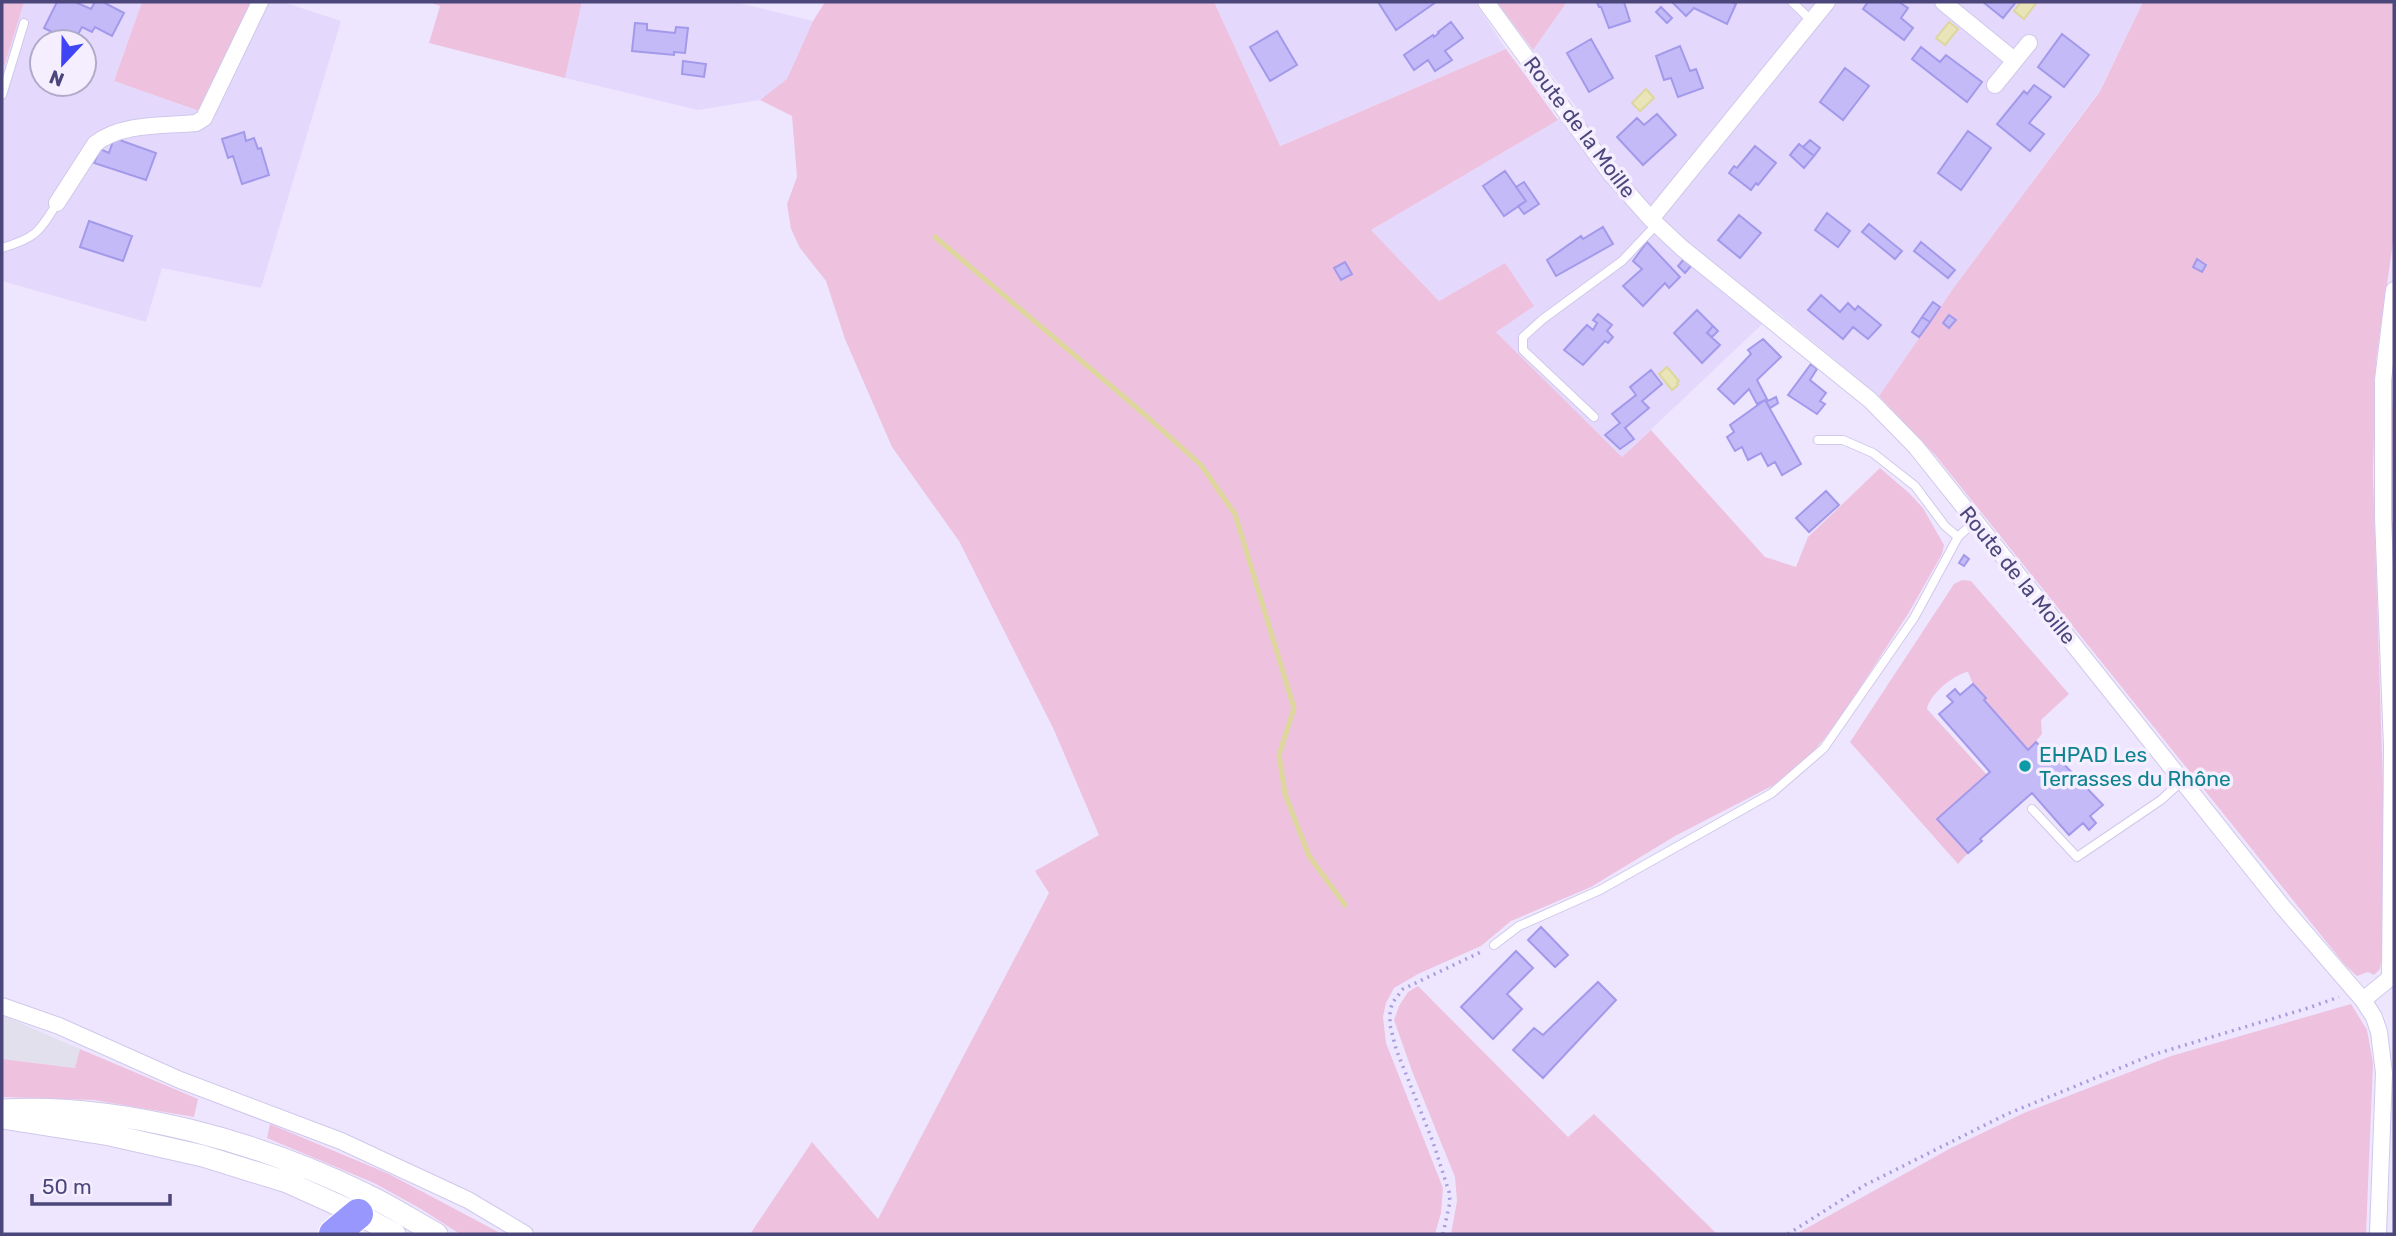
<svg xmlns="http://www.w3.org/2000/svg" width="2396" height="1236" font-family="Rubik,sans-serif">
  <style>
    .residential { fill: #e4d9fc; fill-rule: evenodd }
    .industrial { fill: #e3e0ee }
    .green { fill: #eec2df }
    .water { fill: #eae5b8; stroke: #ddd79d; stroke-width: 2 }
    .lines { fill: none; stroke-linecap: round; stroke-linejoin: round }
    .stream { stroke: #ddd79d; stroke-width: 5 }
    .building { fill: #c3baf7; stroke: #a399eb; stroke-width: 2 }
    .service-casing { stroke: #d0c8eb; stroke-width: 10 }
    .minor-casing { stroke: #d0c8eb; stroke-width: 18 }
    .tertiary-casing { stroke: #d0c8eb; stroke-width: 23 }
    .motorway-casing { stroke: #fff; stroke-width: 32 }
    .path { stroke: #a59ddc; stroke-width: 3.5; stroke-dasharray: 2 5; stroke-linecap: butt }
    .service { stroke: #fff; stroke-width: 8 }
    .minor { stroke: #fff; stroke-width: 16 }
    .tertiary { stroke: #fff; stroke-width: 21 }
    .motorway { stroke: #9797fe; stroke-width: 30 }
    .culture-dot { fill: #0f9aa8; stroke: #f4eeff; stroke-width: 2.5 }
    .labels { text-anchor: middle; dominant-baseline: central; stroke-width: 7; stroke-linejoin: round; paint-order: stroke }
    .street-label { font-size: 21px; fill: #4c477b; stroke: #f4eeff }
    .culture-label { font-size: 21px; fill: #0d838f; stroke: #f4eeff; text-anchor: start }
  </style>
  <rect width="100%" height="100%" fill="#eee6fe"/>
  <!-- residential -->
  <path class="residential" d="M22 2H142L114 81 213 116 270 2H283L341 21 261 288 162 268 146 322 2 281V66ZM42 42H84V84H42Z
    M582 2H735L813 21 787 80 760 100 698 110 565 78Z
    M1214 2H1475L1506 49 1279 146Z
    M1567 2H2143L2100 90 1955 286 1879 396 1776 311 1622 457 1496 332 1505 263 1439 301 1371 230 1577 108 1533 50Z"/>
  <!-- industrial -->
  <path class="industrial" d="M2 1015 80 1049 76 1068 2 1059Z"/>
  <!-- green -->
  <path class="green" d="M2 2H24L2 73Z
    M142 2H255L202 112 114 81Z
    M429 2H582L565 78 429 43 440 6Z
    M825 2H1214L1280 146 1506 49 1558 120 1371 230 1439 301 1505 263 1534 306 1496 332 1622 457 1651 430 1765 557 1796 567 1808 537 1880 468 1909 493 1923 508 1944 545 1942 554 1908 614 1846 709 1824 739 1801 766 1772 786 1675 836 1591 887 1511 921 1481 946 1418 974 1394 988 1386 1003 1383 1017 1386 1043 1443 1188 1441 1213 1435 1234H750L812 1142 878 1219 1049 893 1035 871 1099 835 1054 730 959 541 892 447 845 339 826 281 800 248 791 229 787 204 797 177 792 116 760 100 787 79 813 21Z
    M1497 2H1567L1533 50Z
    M2143 2H2394V236L2376 360 2373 474 2384 817 2383 950 2380 969 2374 975 2368 972 2357 976 2345 965 1936 456 1879 396 1955 286 2100 91Z
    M2394 384V830L2388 522H2393L2392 411Z
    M1962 580 1971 581 2069 694 2041 720 2042 734 2028 750 1984 700 1985 698 1973 684 1968 672C1954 674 1929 695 1927 709L1987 775 1938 819 1968 853 1958 864 1850 742 1954 584Z
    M1418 986 1568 1137 1594 1114 1717 1234H1451L1457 1201 1455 1177 1412 1071 1394 1020 1399 1006 1408 992Z
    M2351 1004 2367 1030 2373 1063 2366 1234H1796L1951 1148 2024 1113 2171 1056Z
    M80 1049 198 1099 194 1117 94 1100 2 1097V1059L75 1068Z
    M270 1124 389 1174 502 1234H460L421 1209 374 1183 267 1138Z"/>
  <!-- water -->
  <path class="water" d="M2021 2H2037L2024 19 2014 11Z
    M1949 22 1958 29 1945 45 1936 38Z
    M1646 89 1654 98 1640 111 1632 103Z
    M1667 367 1679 381 1677 383 1678 385 1672 390 1659 374Z"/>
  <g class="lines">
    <!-- stream -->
    <path class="stream" d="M935 237 1144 414 1201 465 1235 514 1294 708 1279 755 1285 794 1309 856 1345 905"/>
  </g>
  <!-- building -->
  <path class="building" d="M57 2H75L91 9 95 2H103L124 13 112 36 95 27 92 32 82 27 74 42H72L44 28Z
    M1378 2H1436L1396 30Z
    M1597 2H1624L1630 21 1609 28 1601 7H1599Z
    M1672 2H1731L1736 4 1727 24 1694 8 1686 16Z
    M1868 2H1899L1908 8 1901 18 1913 28 1904 40 1863 9Z
    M1983 2H2016L2003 18Z
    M1661 7 1672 18 1667 23 1656 12Z
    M1451 22 1463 38 1445 51 1452 60 1435 71 1428 60 1414 70 1404 55 1433 35 1434 37 1439 33 1438 32Z
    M635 23 647 24V30L675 33 676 27 688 28 685 53 674 52V55L632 51Z
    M1277 31 1297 65 1270 81 1250 47Z
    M2062 34 2089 55 2064 87 2038 67Z
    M1591 39 1613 78 1589 92 1567 53Z
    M1680 46 1690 71 1696 69 1703 88 1678 97 1671 78 1664 80 1656 56Z
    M1921 47 1940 62 1946 55 1982 82 1967 102 1912 59Z
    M683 61 706 64 704 77 682 74Z
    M1845 68 1869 86 1843 120 1820 102Z
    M2034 85 2051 97 2029 123 2044 134 2030 151 1997 124 2024 91 2027 94Z
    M1657 114 1676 135 1643 165 1617 137 1637 118 1644 125Z
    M1968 131 1991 148 1961 190 1938 173Z
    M244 132 246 141 254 138 258 149 261 148 269 175 242 184 233 156 228 158 222 139Z
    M114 138 156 153 146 180 94 163 100 149 109 153Z
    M1810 140 1820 148 1814 156 1803 147Z
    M1799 144 1814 156 1804 168 1790 155Z
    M1755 146 1776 163 1758 185 1756 183 1751 190 1729 173 1734 166 1737 168Z
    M1505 171 1526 201 1504 216 1483 186Z
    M1524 182 1539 204 1524 214 1518 206 1526 201 1516 187Z
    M1827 213 1850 231 1838 247 1815 230Z
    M1739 215 1761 233 1740 258 1718 240Z
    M89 221 132 236 123 261 80 247Z
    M1869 224 1902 251 1895 259 1862 232Z
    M1603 227 1613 244 1556 276 1547 260 1581 236 1583 239Z
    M1647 242 1680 277 1669 288 1665 283 1643 306 1623 286 1642 269 1633 261Z
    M1921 242 1955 270 1948 278 1914 251Z
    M1684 259 1691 266 1685 273 1678 266Z
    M2197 259 2206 265 2202 272 2193 267Z
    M1345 262 1352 274 1341 280 1334 268Z
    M1821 295 1840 312 1848 303 1855 310 1858 306 1881 325 1868 339 1853 327 1843 339 1808 310Z
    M1933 302 1940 307 1930 322 1922 317Z
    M1697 310 1713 326 1707 333 1720 345 1702 363 1674 333Z
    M1598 314 1612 325 1607 331 1613 337 1608 343 1605 341 1583 365 1564 350 1587 325 1593 330 1597 323 1593 320Z
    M1949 315 1956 320 1949 328 1943 323Z
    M1922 317 1930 322 1919 337 1912 332Z
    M1713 326 1718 331 1712 337 1707 333Z
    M1763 339 1781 357 1757 380 1768 401 1776 397 1778 403 1770 408 1765 400 1757 404 1749 389 1734 404 1718 389 1751 354 1748 350Z
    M1811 364 1817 369 1810 380 1826 393 1820 401 1825 404 1817 414 1788 395Z
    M1651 370 1662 384 1642 401 1649 408 1625 428 1634 439 1620 449 1605 435 1620 423 1612 414 1636 395 1630 387Z
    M1765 400 1801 464 1782 475 1775 462 1768 466 1761 453 1748 460 1742 447 1735 451 1727 437 1734 432 1730 425Z
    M1826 491 1839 505 1809 532 1796 518Z
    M1964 555 1969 559 1964 566 1959 563Z
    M1973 684 1986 698 1984 700 2028 750 2036 742 2053 761 2057 757 2103 805 2090 816 2096 823 2089 830 2083 823 2069 835 2032 793 1980 839 1982 841 1968 853 1937 819 1990 772 1939 714 1953 702 1947 696 1955 689 1960 695Z
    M1541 927 1568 955 1555 967 1528 940Z
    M1516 951 1533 968 1507 994 1522 1009 1493 1039 1461 1007Z
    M1598 982 1616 1000 1543 1078 1513 1050 1534 1028 1543 1035Z"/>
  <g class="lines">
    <defs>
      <path id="service" d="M1792 2 1812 21
        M2 95 24 23
        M2 248C35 238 39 233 57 203
        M1594 417 1523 350V337L1543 319 1622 261 1657 224
        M1818 440H1843L1873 453 1915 486 1945 526 1958 537
        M2032 809 2077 857 2161 800 2182 781
        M1494 945 1519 926 1600 890 1772 793 1824 748 1914 618 1958 537 1975 521"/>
      <path id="minor" d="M1486 2 1611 174 1651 219 1682 248 1870 400 1916 447 2282 906 2363 1000 2374 1017 2379 1032 2384 1073 2378 1234
        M1943 2 2014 60
        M1995 85 2029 43
        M57 203 95 144C120 123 164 126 196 123L204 118 260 2
        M1651 219 1827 2
        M2363 1000 2390 978 2392 747 2383 517V380L2394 290
        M2 1006 59 1026 180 1080 341 1141 468 1200 525 1234"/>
      <path id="tertiary" d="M2 1110C121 1103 261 1142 367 1195 391 1206 413 1221 437 1234
        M2 1118 110 1135 203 1156 287 1182 358 1214 395 1234"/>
      <path id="motorway" d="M334 1234 358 1214"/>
    </defs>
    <!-- service casing -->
    <use href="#service" class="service-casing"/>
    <!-- minor casing -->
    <use href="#minor" class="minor-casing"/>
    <!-- tertiary casing -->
    <use href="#tertiary" class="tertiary-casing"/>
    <!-- motorway casing -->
    <use href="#motorway" class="motorway-casing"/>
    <!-- path -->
    <path class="path" d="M1443 1234 1450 1202 1449 1192 1433 1142 1396 1049 1390 1025V1010L1393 1002 1403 989 1483 951
      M1788 1234 1865 1185 2007 1114 2152 1055 2308 1008 2339 997"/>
    <!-- service -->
    <use href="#service" class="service"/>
    <!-- minor -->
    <use href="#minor" class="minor"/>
    <!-- tertiary -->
    <use href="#tertiary" class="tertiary"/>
    <!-- motorway -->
    <use href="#motorway" class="motorway"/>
  </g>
  <!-- markers -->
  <circle class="culture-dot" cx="2025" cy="766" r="7"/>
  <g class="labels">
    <!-- street labels -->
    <g class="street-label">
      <text transform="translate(1580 127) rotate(53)">Route de la Moille</text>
      <text transform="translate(2018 575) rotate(51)">Route de la Moille</text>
    </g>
    <!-- culture labels -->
    <g class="culture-label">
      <text x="2039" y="754">EHPAD Les<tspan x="2039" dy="24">Terrasses du Rhône</tspan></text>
    </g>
  </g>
  <!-- border -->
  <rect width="2396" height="1236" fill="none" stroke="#4c477b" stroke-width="7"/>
  <!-- north arrow -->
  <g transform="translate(63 63) rotate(202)"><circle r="33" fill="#f4eeff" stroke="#b1abca" stroke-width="2"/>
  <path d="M0-5L12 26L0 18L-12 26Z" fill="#3f45f4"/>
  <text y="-10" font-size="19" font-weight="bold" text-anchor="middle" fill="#4c477b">N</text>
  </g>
  <!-- scale -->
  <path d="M32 1194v10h138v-10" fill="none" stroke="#4c477b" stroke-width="3.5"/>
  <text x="42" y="1194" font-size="21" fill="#4c477b" stroke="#f4eeff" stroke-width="5" paint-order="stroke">50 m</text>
</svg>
